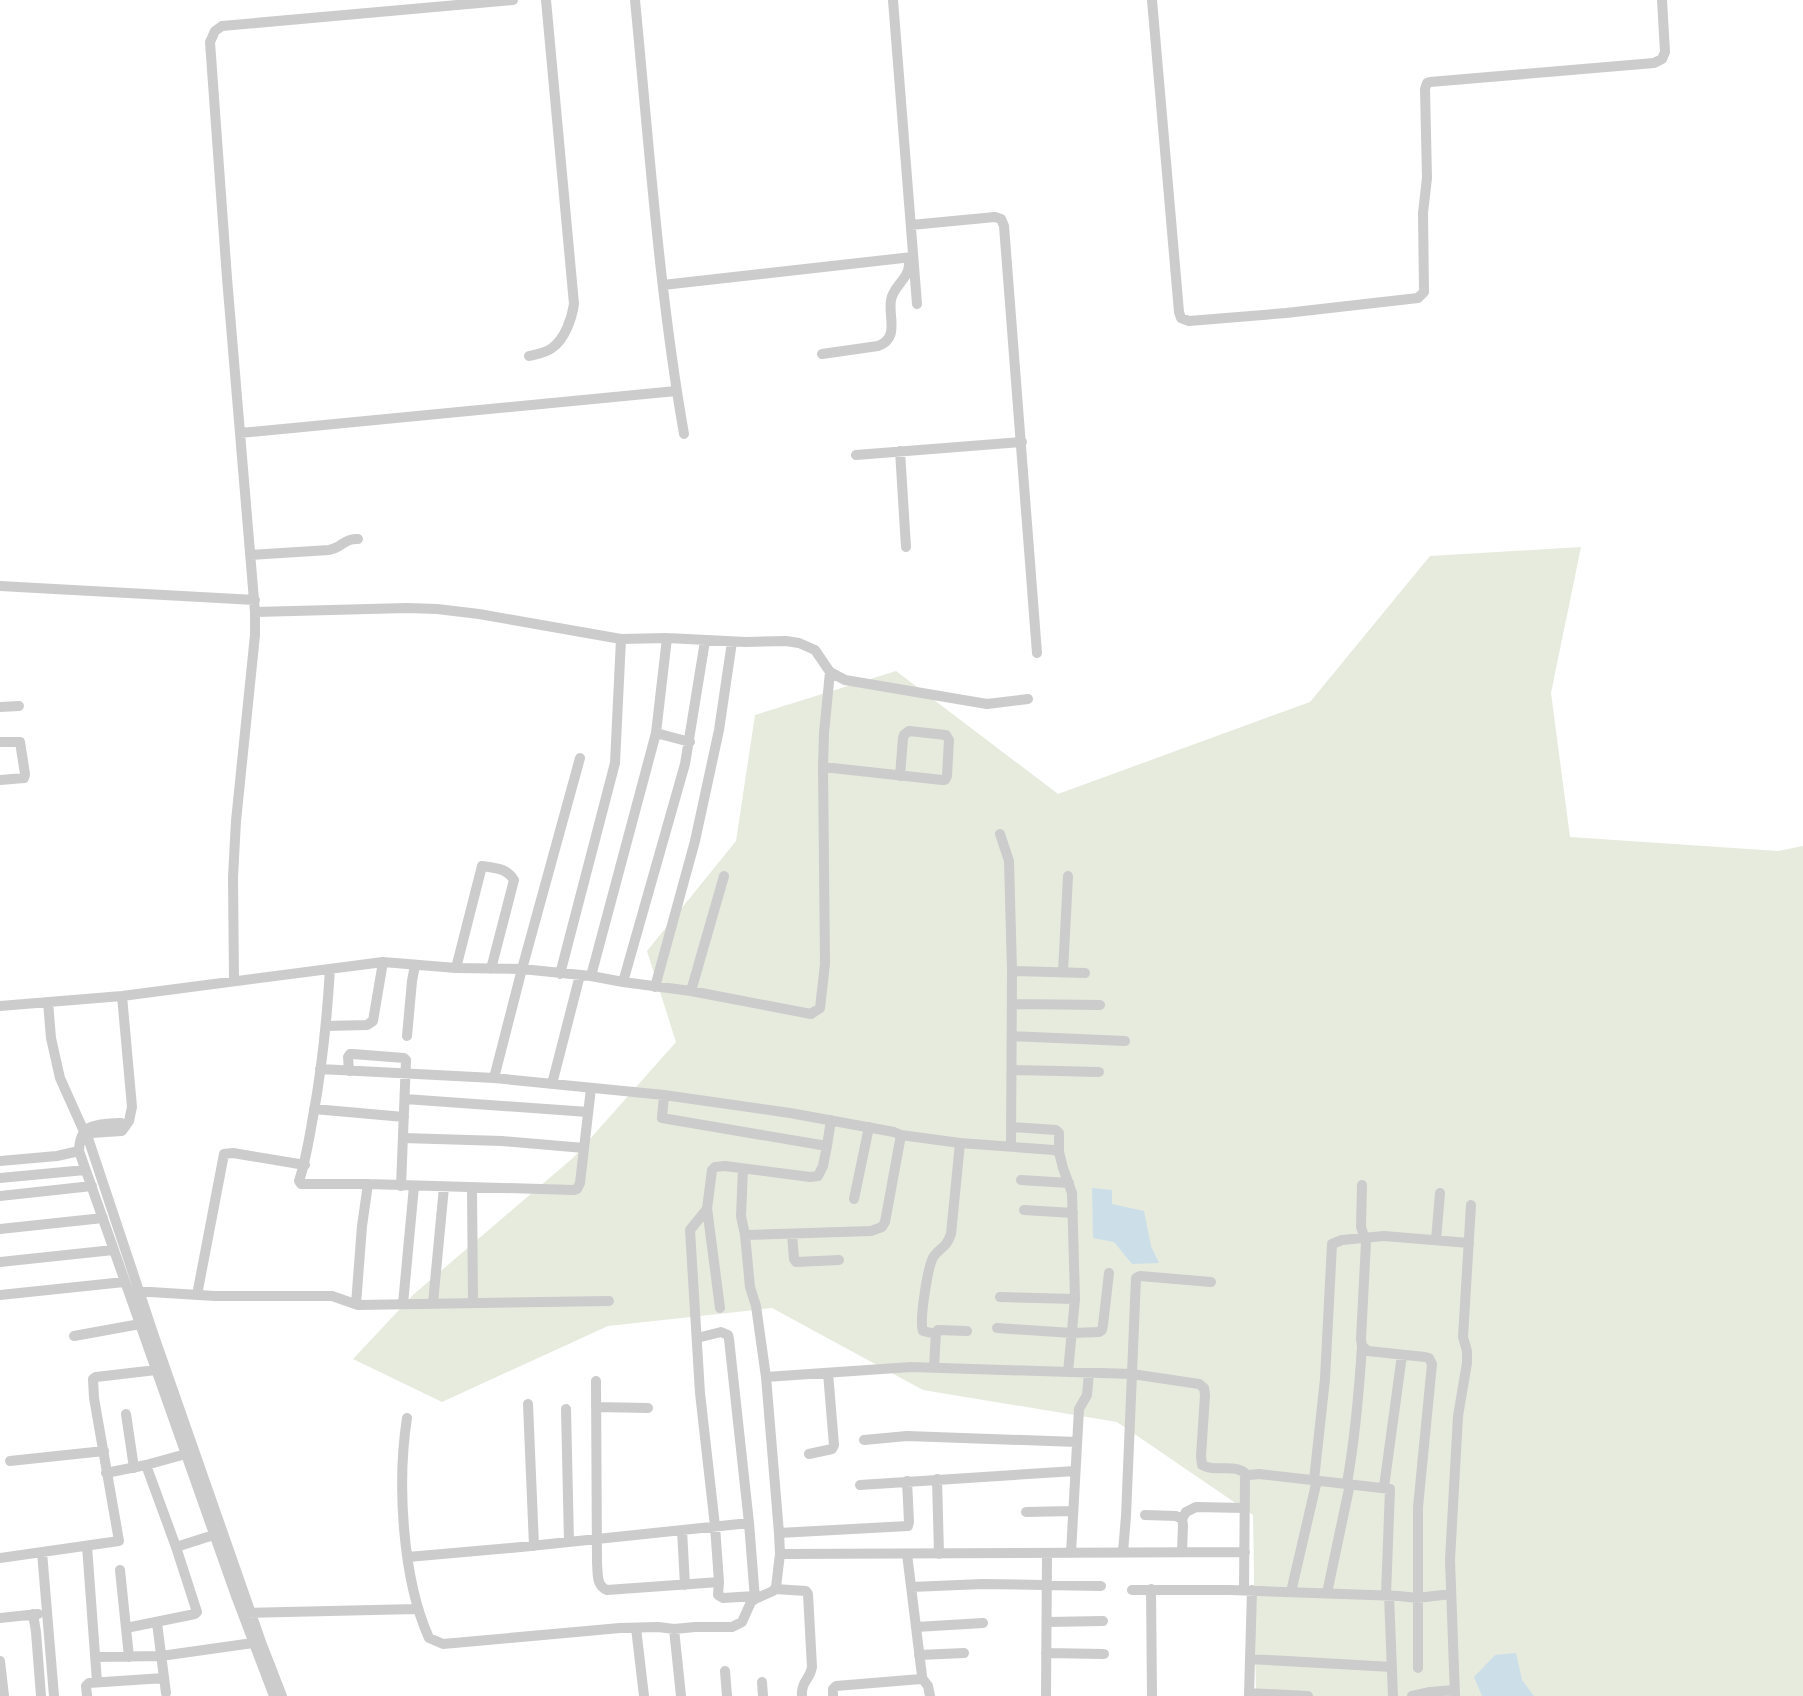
<svg xmlns="http://www.w3.org/2000/svg" width="1803" height="1696" font-family="'Roboto Condensed',sans-serif">
  <style>
    .green { fill: #e6ebde }
    .water { fill: #ccdfe9 }
    .lines { fill: none; stroke-linecap: round; stroke-linejoin: round }
    .minor { stroke: #ccc; stroke-width: 10 }
  </style>
  <rect width="100%" height="100%" fill="#fff"/>
  <!-- green -->
  <path class="green" d="M1581 547 1551 693 1570 837 1778 851 1803 846V1696H1256L1253 1515 1117 1422 923 1390 772 1308 608 1326 442 1402 353 1359 414 1294 574 1157 676 1042 647 951 736 841 755 715 896 671 1058 794 1310 702 1430 556Z"/>
  <!-- water -->
  <path class="water" d="M1092 1188 1112 1190V1204L1144 1211 1151 1246 1159 1263 1132 1264 1114 1242 1093 1238Z
    M1516 1653 1522 1680 1534 1696H1482L1474 1677 1495 1655Z"/>
  <g class="lines">
    <!-- minor -->
    <path class="minor" d="M635 0C649 144 659 292 684 434
      M893 0 917 304
      M1152 0 1179 312 1181 318 1189 321 1286 313 1418 298 1424 292 1423 213 1427 178 1425 89 1427 83 1430 82 1654 63 1662 59 1665 52 1662 0
      M911 225 995 217 1001 219 1004 226 1037 653
      M663 285 912 257
      M822 354 878 346C900 338 888 317 891 300 893 286 910 278 909 263
      M529 356C537 354 546 353 552 348 565 339 572 318 574 304L546 0
      M240 433 676 391
      M900 451 906 547
      M856 455 1022 442
      M251 555 329 550C342 548 344 538 358 539
      M0 586 255 600
      M255 612 407 608 437 609 479 614 621 639 667 638 746 642 786 641 799 643 815 650 830 672 845 680 987 704 1028 699
      M0 707 19 706
      M656 733 690 742
      M0 742H20L25 774 24 778 0 780
      M823 767 942 780H945L947 776 949 740 946 735 909 731 904 735 903 738 900 776
      M1000 834 1009 861 1012 971 1011 1147
      M456 968 482 866C495 868 507 868 514 880L491 969
      M330 969C327 1019 322 1068 313 1117 309 1139 306 1160 299 1181L301 1184H368L574 1190 577 1189 580 1183 591 1088
      M1012 971 1085 973
      M1063 972 1068 876
      M560 974 615 763 621 639
      M591 976 656 733 667 638
      M234 980 233 877 236 821 255 635V612L227 278 210 42 215 31 222 26 513 0
      M623 982 685 764 705 641
      M655 987 695 841 719 730 732 642
      M691 991 724 876
      M122 996 132 1107 129 1121 122 1131 91 1133 88 1138 154 1336 261 1642 282 1696
      M48 1002 51 1038 60 1078 86 1136
      M1012 1004 1100 1005
      M0 1006 122 996 383 962 456 968 522 969 591 976 623 982 691 991 811 1014 820 1008 825 964 823 767 824 733 830 672
      M326 1026 367 1025 373 1021 383 962
      M407 1036 412 981 415 965
      M1012 1036 1125 1041
      M320 1069 494 1078 664 1095 790 1113 894 1132 901 1135 885 1222 882 1227 871 1231 745 1235
      M1012 1070 1099 1072
      M349 1071 348 1057 350 1054H353L404 1058 406 1060 401 1186
      M494 1078 522 969 580 758
      M552 1084 580 975
      M664 1095 662 1118 827 1146 831 1120
      M405 1099 588 1112
      M314 1109 404 1117
      M125 1127 121 1123H118C95 1125 80 1123 79 1151L236 1596 274 1696
      M1011 1127 1056 1130 1059 1133V1152
      M901 1135 960 1143 1054 1150 1059 1152 1063 1168 1072 1193 1075 1299 1068 1372
      M403 1138 502 1141 584 1148
      M0 1161 57 1156 79 1151
      M0 1178 85 1170
      M1021 1180 1069 1183
      M1362 1185 1361 1227 1366 1242 1361 1339 1362 1346 1368 1351 1425 1357 1429 1358 1432 1364 1418 1507V1668
      M472 1188 473 1303
      M0 1196 92 1186
      M854 1199 869 1127
      M707 1208 720 1308
      M1024 1210 1073 1213
      M0 1229 103 1218
      M792 1234 794 1259 796 1262 839 1260
      M1436 1240 1440 1193
      M0 1262 113 1250
      M134 1291 215 1296H332L358 1305 609 1301
      M0 1295 124 1282
      M197 1295 224 1154 233 1153 305 1165
      M1000 1297 1075 1299
      M433 1303 444 1187
      M356 1304 362 1226 368 1184
      M403 1304 414 1186
      M997 1328 1072 1333 1099 1332 1102 1330 1103 1325 1109 1273
      M936 1334 923 1331C919 1321 928 1264 934 1256 942 1246 946 1248 951 1234L960 1143
      M74 1336 140 1324
      M697 1338 721 1332 728 1335 729 1339 749 1523 755 1599
      M934 1367 936 1332 938 1330 967 1331
      M766 1377 911 1367 1132 1374 1199 1384 1204 1388 1205 1395 1201 1456 1202 1465C1216 1473 1236 1462 1247 1475
      M596 1381 597 1563C598 1573 596 1586 607 1590L719 1582
      M528 1404 534 1546
      M596 1407 648 1408
      M566 1409 569 1542
      M126 1414 134 1468
      M407 1418C397 1482 402 1578 429 1638L443 1644 620 1628 658 1627 674 1629 695 1627H732L742 1622 751 1602 755 1599 773 1591 776 1587 780 1554 779 1533 766 1377 756 1306 750 1287 745 1235 741 1216 743 1169
      M864 1440 907 1436 1077 1442
      M809 1454 832 1449 834 1445 828 1373
      M10 1461 104 1451
      M106 1473 146 1465 193 1452
      M937 1479 939 1554
      M1314 1480 1325 1379 1332 1244 1342 1240 1384 1236 1469 1243
      M1347 1483C1355 1438 1359 1393 1362 1346
      M860 1485 1075 1471
      M1384 1487 1402 1355
      M1026 1512 1073 1511
      M1145 1515 1176 1516 1182 1519 1183 1525 1182 1552
      M1182 1519 1186 1512 1196 1507 1245 1508
      M682 1530 685 1585
      M779 1533 908 1526 909 1522 907 1481
      M87 1546 97 1682
      M176 1547 220 1533
      M42 1552 54 1696
      M1123 1552 1126 1516 1136 1278 1140 1276 1211 1282
      M1071 1553 1079 1409 1087 1395 1089 1373
      M780 1554 1245 1552
      M408 1557 521 1547 749 1523
      M0 1558 119 1541 94 1398 93 1379 96 1377 156 1370
      M120 1570 129 1657
      M911 1587 983 1584 1101 1586
      M775 1589 806 1591 808 1594 812 1667C810 1680 801 1681 802 1696
      M1151 1589 1152 1696
      M1132 1590H1230L1399 1596 1417 1598 1451 1594
      M1244 1590 1245 1478 1249 1475 1259 1474 1390 1489 1386 1595
      M1291 1592 1317 1480
      M1327 1593 1350 1484
      M1389 1595 1393 1696
      M755 1596 723 1598 718 1595 719 1582 715 1526 700 1393 690 1230 707 1209 712 1170 715 1167 725 1166 810 1177 818 1176 823 1166 827 1146
      M247 1613 417 1609
      M33 1614 36 1632 41 1696
      M0 1618 38 1614
      M1047 1622 1103 1621
      M157 1623 166 1693
      M916 1627 983 1623
      M126 1628 195 1614 197 1612 176 1547 146 1465
      M636 1628 644 1696
      M674 1629 681 1696
      M1046 1653 1104 1654
      M919 1655 964 1653
      M95 1657 161 1656 253 1643
      M1250 1659 1392 1667
      M0 1661 4 1696
      M725 1671 727 1696
      M922 1678 928 1686 930 1696
      M762 1682 763 1696
      M1249 1693 1308 1696
      M87 1696 86 1686 89 1683 164 1678
      M833 1696V1689L836 1686 921 1679 922 1676 907 1554
      M1046 1696 1047 1553
      M1249 1696 1252 1590
      M1412 1696 1430 1692 1454 1690
      M1455 1696 1450 1560 1458 1416 1467 1363V1351L1463 1337 1471 1205"/>
  </g>
</svg>
